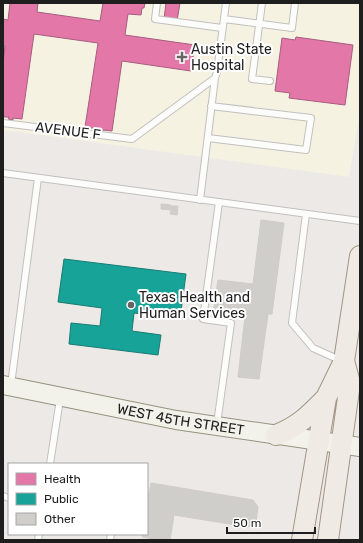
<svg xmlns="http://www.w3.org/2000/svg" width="363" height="543" font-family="Rubik,sans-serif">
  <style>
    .education { fill: #f5f2e2 }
    .health { fill: #e377a8; stroke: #a85c7f }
    .public { fill: #17a398; stroke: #197b73 }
    .building { fill: #d0cecb; stroke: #cfcbc8 }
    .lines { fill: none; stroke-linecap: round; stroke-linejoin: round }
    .lane-casing { stroke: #c2c0bf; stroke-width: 8 }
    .secondary-casing { stroke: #95947f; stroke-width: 20 }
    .primary-casing { stroke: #a19584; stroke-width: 22 }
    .lane { stroke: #fcfcfb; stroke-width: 6 }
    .secondary { stroke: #f3f2ea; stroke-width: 18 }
    .primary { stroke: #efeae4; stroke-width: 20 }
    .poi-dot { fill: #666564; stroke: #fff; stroke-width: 1.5 }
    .labels { text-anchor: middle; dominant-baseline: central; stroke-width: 4; stroke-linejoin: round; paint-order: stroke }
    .poi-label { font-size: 14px; fill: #1e1e1e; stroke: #fff; text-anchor: start }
    .street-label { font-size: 14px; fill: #1e1e1e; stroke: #fff }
  </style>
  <rect width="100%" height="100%" fill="#ece9e6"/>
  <!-- education -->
  <path class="education" d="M3 3H360V111L349 177 3 130Z"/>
  <!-- health -->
  <path class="health" d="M10 3H38L37 12 100 21 103 3H145L144 8H142L141 15 128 14 125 35 195 45 193 58H195L194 62H193L191 71 122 61 112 131 103 130V131H98V129L85 127 98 43 34 34 22 119 13 118V120L8 119 9 117H3V63L5 46H3V19L8 20Z
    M166 3H180L177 21 164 19Z
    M296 37 353 45 345 105 289 98 290 93 275 91 282 38 295 40Z"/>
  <!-- public -->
  <path class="public" d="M64 259 186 274 180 319 134 313 132 331 161 335 158 355 69 344 71 323 100 326 102 308 58 302Z"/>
  <!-- building -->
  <path class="building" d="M161 204 171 205 170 210 161 209Z
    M172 206H178L177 215 170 214Z
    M261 220 284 223 272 314H268L259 379 238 377 245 317 213 313 218 280 253 284Z
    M151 483 253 500 258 507 256 522 248 527 174 515 170 540H160L142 537 143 534H147V494H149Z"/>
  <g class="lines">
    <defs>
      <path id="lane" d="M157 3 155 19 222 28
        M262 3 252 79 270 81
        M224 19 292 28 295 3
        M3 123 132 139 215 78 217 72 226 3
        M208 138 306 150 311 118 211 106
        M3 173 360 221
        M200 200 215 78
        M306 214 292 323 313 348 342 361
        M11 385 38 178
        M217 424 231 323 203 319 219 202
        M50 464 60 399
        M3 496 9 498
        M38 540 39 534
        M110 540 111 534"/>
      <g id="secondary">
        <path id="s1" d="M3 385 176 420 360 447"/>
      </g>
      <path id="primary" d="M276 435C299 426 309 415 326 398
        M302 540 326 398 344 361 360 256
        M328 540 350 383 344 361"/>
    </defs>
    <!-- lane casing -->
    <use href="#lane" class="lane-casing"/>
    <!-- secondary casing -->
    <use href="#secondary" class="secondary-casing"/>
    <!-- primary casing -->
    <use href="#primary" class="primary-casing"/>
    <!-- lane -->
    <use href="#lane" class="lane"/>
    <!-- secondary -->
    <use href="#secondary" class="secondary"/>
    <!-- primary -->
    <use href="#primary" class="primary"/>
  </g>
  <!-- markers -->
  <g class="poi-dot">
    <path d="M180 51h4v4h4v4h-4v4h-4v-4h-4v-4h4z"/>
    <circle cx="131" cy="305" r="4"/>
  </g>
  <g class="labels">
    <!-- poi labels -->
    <g class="poi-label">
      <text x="191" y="49">Austin State<tspan x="191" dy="16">Hospital</tspan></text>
      <text x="139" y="297">Texas Health and<tspan x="139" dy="16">Human Services</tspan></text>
    </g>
    <!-- street labels -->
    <g class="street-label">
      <text transform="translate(68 131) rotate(7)">AVENUE F</text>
      <text stroke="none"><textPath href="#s1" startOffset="181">WEST 45TH STREET</textPath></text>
    </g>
  </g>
  <!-- border -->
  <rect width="363" height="543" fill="none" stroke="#1e1e1e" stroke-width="8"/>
  <!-- legend -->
  <rect x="8" y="463" width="140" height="72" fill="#ffffff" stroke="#a5a5a5"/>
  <rect x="16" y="473" width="20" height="12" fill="#e377a8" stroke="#a5a5a5"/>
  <text x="44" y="483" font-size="12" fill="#1e1e1e">Health</text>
  <rect x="16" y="493" width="20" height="12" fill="#17a398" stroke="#a5a5a5"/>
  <text x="44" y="503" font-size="12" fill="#1e1e1e">Public</text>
  <rect x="16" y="513" width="20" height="12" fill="#d0cecb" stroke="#a5a5a5"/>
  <text x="44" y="523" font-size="12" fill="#1e1e1e">Other</text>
  <!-- scale -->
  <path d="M227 527v6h88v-6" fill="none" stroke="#1e1e1e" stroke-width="2"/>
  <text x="233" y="527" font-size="12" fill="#1e1e1e" stroke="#ffffff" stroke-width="3" paint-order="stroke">50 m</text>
</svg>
